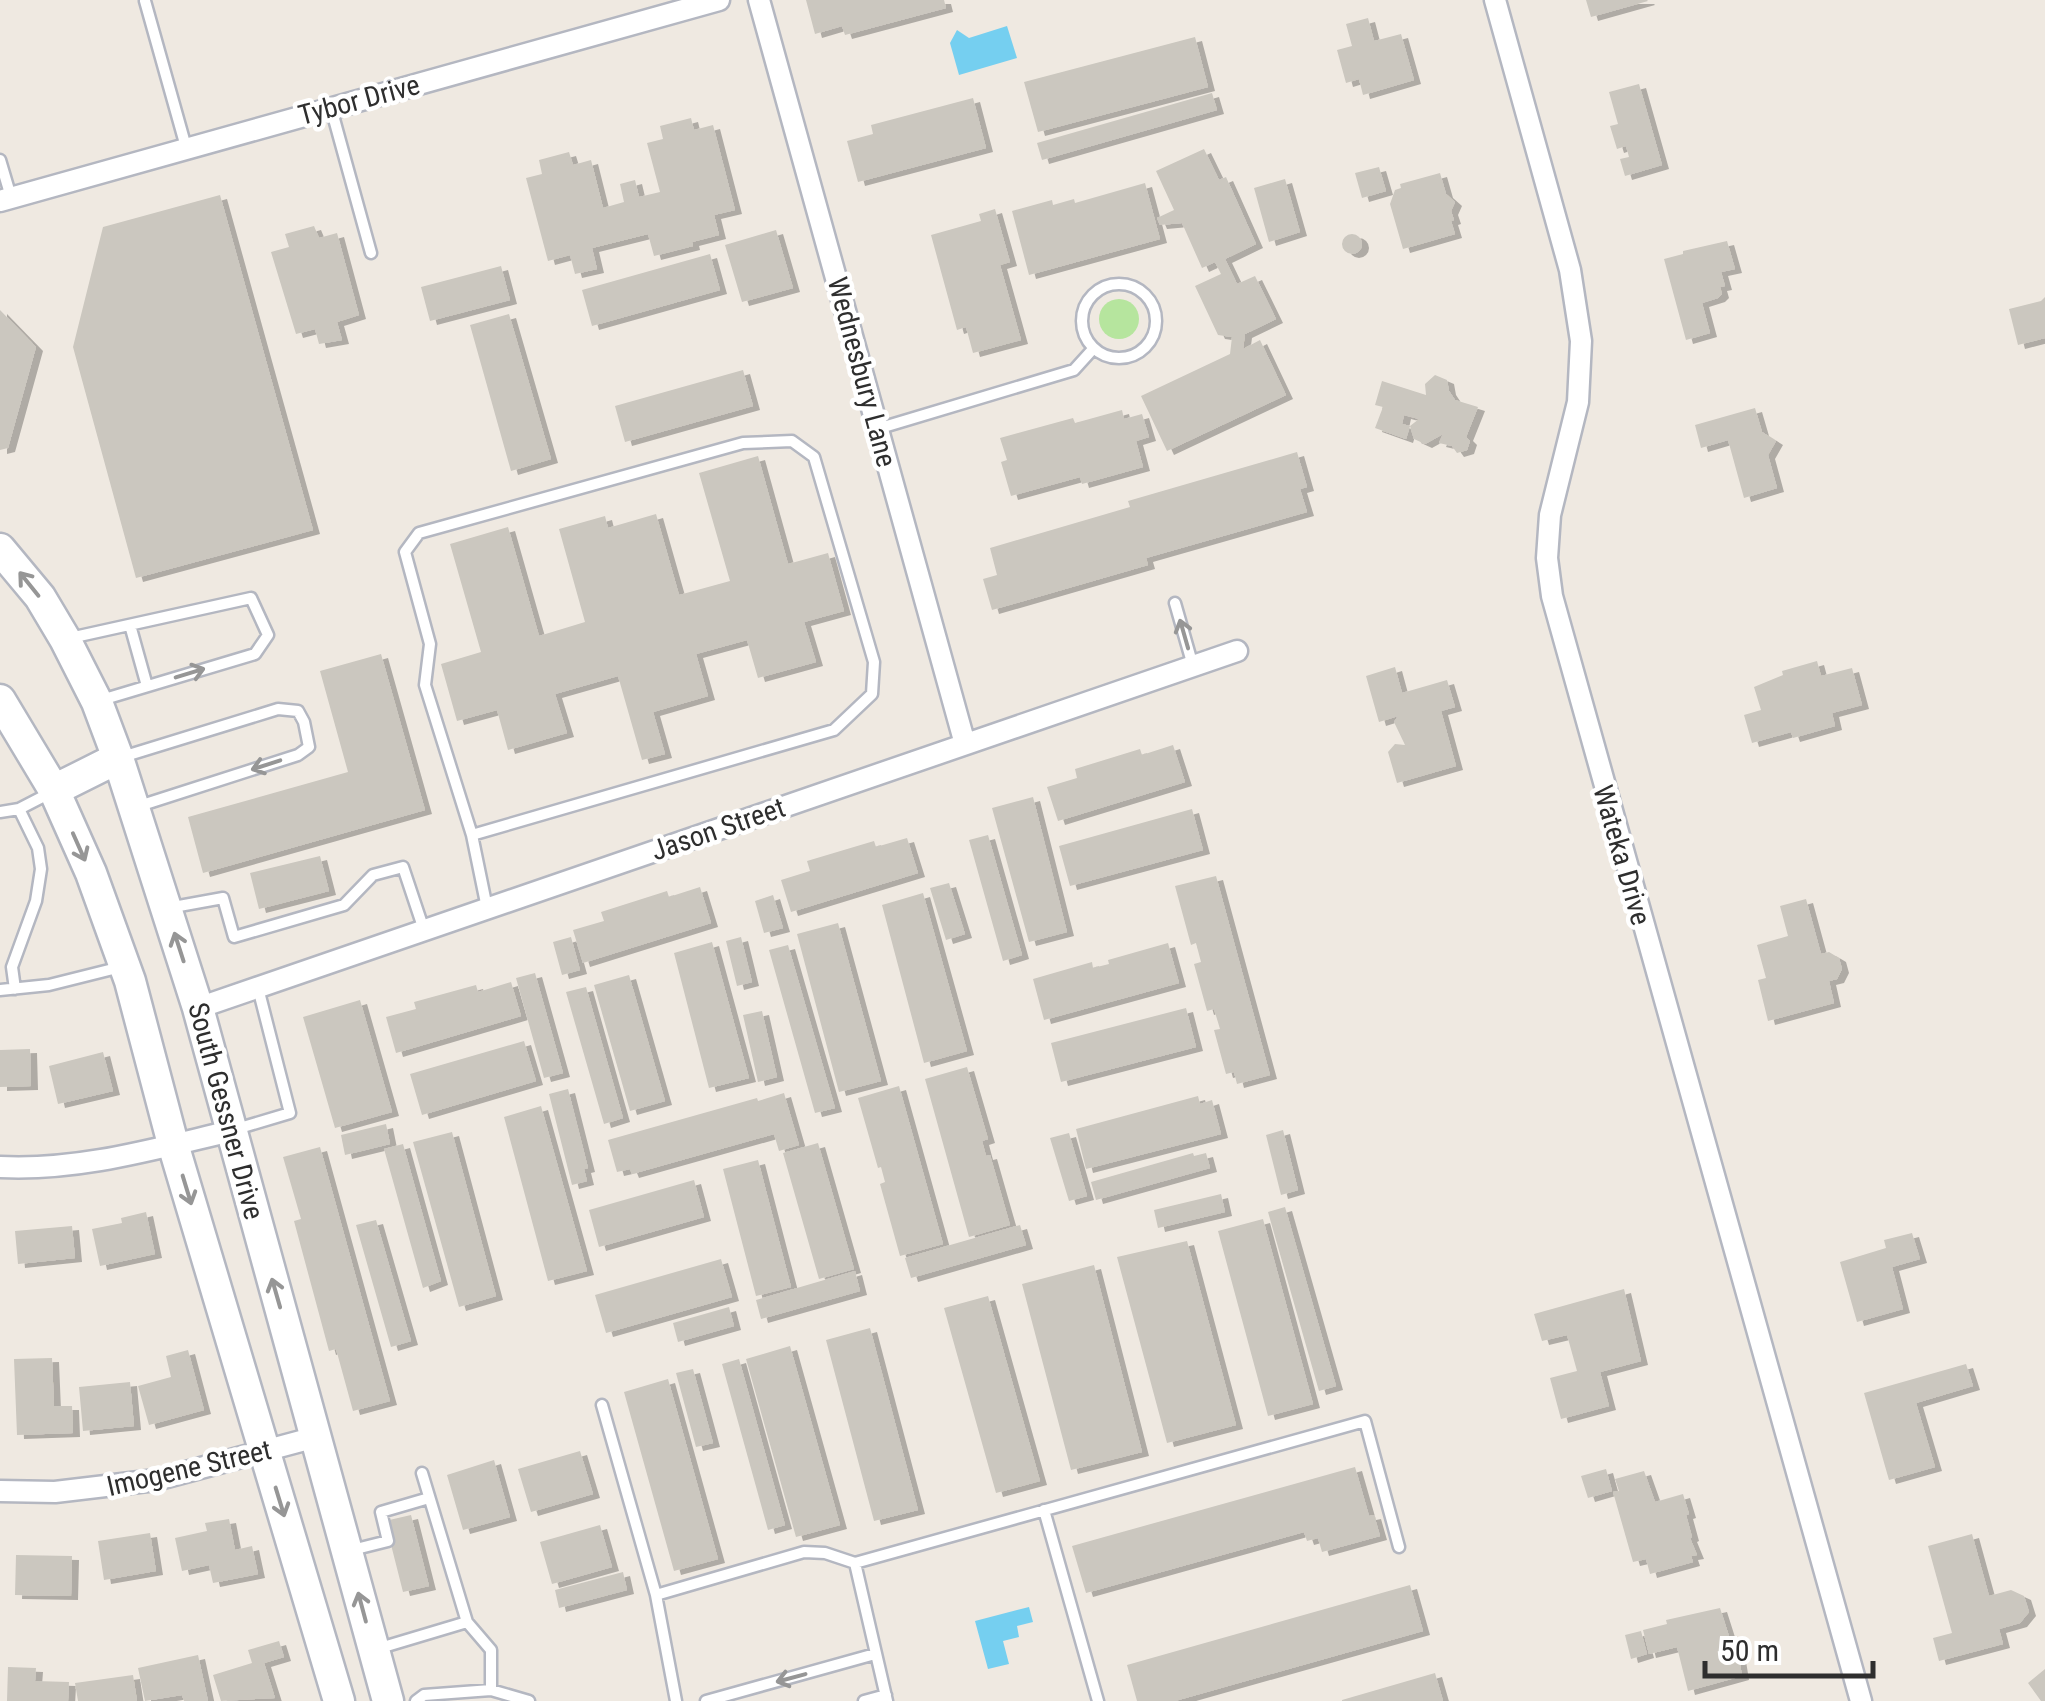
<svg xmlns="http://www.w3.org/2000/svg" width="2045" height="1701" font-family="'Roboto Condensed',sans-serif">
  <style>
    .green { fill: #b6e59e }
    .water { fill: #75cff0 }
    .building { fill: #cbc7bf; filter: url(#shadow) }
    .lines { fill: none; stroke-linecap: round; stroke-linejoin: round }
    .service-casing { stroke: #b4b7c1; stroke-width: 15 }
    .minor-casing { stroke: #b4b7c1; stroke-width: 25 }
    .secondary-casing { stroke: #b4b7c1; stroke-width: 35 }
    .service { stroke: #fff; stroke-width: 10 }
    .minor { stroke: #fff; stroke-width: 20 }
    .secondary { stroke: #fff; stroke-width: 30 }
    .oneway { stroke: #969696 }
    .labels { text-anchor: middle; dominant-baseline: central; stroke-width: 9; stroke-linejoin: round; paint-order: stroke }
    .street-label { font-size: 28px; fill: #2e2e2e; stroke: #fff }
  </style>
  <defs>
    <filter id="shadow"><feDropShadow dx="7" dy="4" stdDeviation="0" flood-color="#0004"/></filter>
  </defs>
  <rect width="100%" height="100%" fill="#efe9e1"/>
  <!-- green -->
  <path class="green" d="M1099 319a20 20 0 1 1 40 0a20 20 0 1 1-40 0Z"/>
  <!-- water -->
  <path class="water" d="M1007 26 1017 58 959 75 950 43 957 30 969 38Z
    M1029 1607 1033 1622 1017 1626 1019 1637 1003 1641 1009 1664 988 1669 975 1621Z"/>
  <!-- building -->
  <path class="building" d="M806 0H944L946 8 845 35 842 26 815 34Z
    M1586 0H1647L1648 1 1591 17Z
    M1368 18 1374 41 1401 34 1414 80 1363 95 1359 79 1346 83 1337 50 1352 46 1346 24Z
    M1195 37 1208 87 1038 132 1024 82Z
    M1639 84 1662 165 1625 176 1620 159 1629 157 1626 146 1617 149 1610 126 1618 124 1609 92Z
    M1212 93 1217 110 1042 160 1037 143Z
    M973 98 986 148 858 182 847 141 873 134 871 125Z
    M691 118 694 130 713 125 735 210 714 215 719 235 692 242 693 246 654 256 648 234 592 248 597 269 575 274 570 255 548 261 526 178 542 174 539 160 569 152 573 165 591 160 603 208 624 202 620 184 635 180 639 197 660 192 647 143 663 139 660 126Z
    M1204 149 1219 180 1226 177 1256 244 1225 259 1237 284 1255 276 1276 319 1245 334 1243 349 1260 340 1286 395 1167 451 1141 396 1230 354 1232 337 1218 335 1195 286 1221 274 1215 262 1202 268 1182 223 1160 225 1157 218 1174 210 1156 171Z
    M1379 167 1386 191 1362 198 1355 173Z
    M1440 173 1446 194 1455 202 1451 211 1454 220 1451 221 1455 234 1403 249 1390 204 1395 190 1401 188 1400 184Z
    M1285 179 1300 232 1269 242 1254 188Z
    M1145 183 1160 239 1029 275 1012 211 1052 200 1053 205 1074 199 1075 203Z
    M220 195 313 530 136 578 73 347 103 227Z
    M995 209 1010 262 1000 265 1021 340 973 353 966 327 957 330 931 235 981 221 979 214Z
    M314 226 319 238 337 233 359 315 337 322 342 340 319 344 315 329 296 334 271 252 289 247 285 234Z
    M776 230 793 288 742 302 725 245Z
    M1342 244a10 10 0 1 1 20 0a10 10 0 1 1-20 0Z
    M1727 241 1735 269 1721 272 1725 286 1720 287 1722 294 1718 298 1702 303 1710 333 1686 340 1664 259 1683 254V251Z
    M710 254 720 290 592 326 582 290Z
    M501 266 510 300 430 321 421 287Z
    M2045 297V338L2018 345 2009 309 2041 301Z
    M0 310 36 347 8 448 0 450Z
    M509 314 551 459 511 471 470 325Z
    M743 370 753 406 625 442 615 406Z
    M1435 375 1447 380 1449 391 1455 400 1478 407 1466 437 1470 441 1467 450 1457 453 1452 446 1439 443 1443 434 1425 444 1414 439 1410 426 1419 419 1404 415 1402 424 1410 426 1406 439 1375 428 1383 407 1375 405 1382 381 1426 395 1425 384Z
    M1755 408 1762 432 1776 441 1768 455 1777 488 1744 498 1728 440 1701 448 1695 425Z
    M1122 410 1124 419 1142 414 1149 437 1136 441 1143 467 1082 484 1080 477 1011 496 1001 462 1007 460 1000 438 1073 418 1075 423Z
    M1297 452 1307 487 1300 489 1307 512 1146 558 1148 565 992 610 983 579 997 575 990 548 1130 507 1128 501Z
    M758 456 788 564 828 553 844 611 804 622 816 662 758 678 747 640 696 654 708 696 653 712 665 754 642 760 618 676 555 694 567 733 508 750 497 710 457 721 441 664 481 652 450 544 508 527 539 636 585 622 559 529 605 516 608 528 656 514 679 595 730 581 699 473Z
    M381 654 425 810 203 873 188 817 348 772 320 671Z
    M1817 661 1821 676 1852 668 1862 705 1832 713 1835 726 1793 738 1791 732 1752 743 1744 715 1761 710 1754 687 1783 675 1782 671Z
    M1395 667 1402 693 1447 680 1455 707 1441 711 1456 766 1397 783 1388 752 1395 744 1405 745 1394 722 1398 716 1379 722 1366 676Z
    M1173 745 1185 782 1058 821 1047 787 1077 778 1075 769 1140 749 1142 755Z
    M1033 797 1067 932 1029 942 992 808Z
    M1192 809 1203 850 1070 886 1059 846Z
    M988 835 1022 955 1003 961 969 840Z
    M907 838 918 873 791 912 781 880 810 871 807 861 874 841 876 847Z
    M320 856 329 891 259 909 250 873Z
    M1216 876 1270 1075 1237 1084 1234 1072 1226 1074 1214 1030 1220 1029 1214 1009 1207 1011 1194 964 1201 962 1196 943 1191 945 1175 886Z
    M949 883 965 934 946 940 930 888Z
    M700 887 711 923 583 963 573 930 604 921 601 912 667 891 669 897Z
    M923 893 967 1051 924 1063 882 905Z
    M773 895 783 928 764 933 755 901Z
    M1806 899 1821 954 1829 952 1839 958 1842 969 1837 979 1829 981 1834 1003 1768 1021 1758 980 1766 978 1757 945 1788 936 1780 906Z
    M838 923 881 1081 839 1092 797 934Z
    M571 937 580 970 562 975 553 942Z
    M741 937 752 982 737 986 726 941Z
    M712 942 749 1078 709 1088 674 953Z
    M1168 943 1179 983 1044 1020 1033 979 1092 962 1093 968 1109 964 1108 960Z
    M788 945 835 1108 815 1113 769 950Z
    M535 973 563 1073 544 1078 516 978Z
    M629 975 665 1101 630 1111 594 985Z
    M511 982 521 1016 396 1053 386 1017 416 1009 414 1002 476 985 478 992Z
    M586 987 623 1118 604 1124 566 992Z
    M360 1000 392 1112 335 1128 303 1017Z
    M1186 1008 1196 1047 1061 1082 1051 1043Z
    M762 1011 777 1077 758 1082 743 1015Z
    M524 1041 536 1081 422 1115 410 1074Z
    M30 1049 31 1086 0 1087V1050Z
    M103 1052 113 1091 58 1104 49 1066Z
    M967 1067 988 1139 982 1141 986 1156 990 1155 1010 1225 969 1237 925 1079Z
    M899 1086 943 1244 900 1256 880 1184 885 1182 881 1167 878 1168 858 1098Z
    M568 1089 588 1168 584 1169 587 1181 572 1185 549 1094Z
    M784 1093 799 1145 779 1151 774 1134 632 1174 630 1169 617 1172 608 1140 757 1098 758 1101Z
    M1198 1096 1200 1104 1212 1100 1221 1134 1086 1169 1076 1129Z
    M541 1106 587 1271 548 1281 504 1117Z
    M386 1124 390 1144 345 1155 341 1135Z
    M1283 1130 1298 1190 1281 1195 1266 1135Z
    M452 1132 496 1296 459 1307 413 1142Z
    M1069 1133 1087 1196 1069 1201 1050 1138Z
    M818 1143 854 1269 819 1279 783 1153Z
    M403 1144 441 1281 423 1288 384 1149Z
    M320 1147 390 1401 353 1411 336 1349 329 1351 294 1221 301 1219 283 1157Z
    M1193 1153 1194 1156 1206 1153 1210 1168 1096 1200 1091 1182Z
    M758 1160 791 1287 756 1296 723 1169Z
    M694 1180 704 1217 599 1247 589 1210Z
    M1221 1194 1225 1212 1158 1228 1154 1210Z
    M1285 1207 1336 1386 1319 1391 1268 1212Z
    M146 1212 155 1254 100 1266 92 1229 122 1223 121 1218Z
    M1263 1219 1313 1404 1268 1416 1218 1231Z
    M376 1220 411 1341 391 1347 356 1225Z
    M1020 1225 1026 1245 911 1278 905 1258Z
    M72 1226 75 1258 18 1264 15 1231Z
    M1912 1233 1920 1259 1892 1267 1903 1309 1857 1322 1840 1262 1886 1248 1884 1240Z
    M1187 1241 1236 1425 1167 1443 1117 1257Z
    M721 1259 732 1297 606 1333 595 1295Z
    M1094 1265 1142 1452 1071 1470 1022 1284Z
    M855 1271 860 1291 761 1319 756 1300Z
    M1624 1289 1641 1361 1600 1372 1609 1406 1561 1419 1550 1378 1577 1371 1567 1335 1542 1341 1534 1314Z
    M988 1296 1040 1481 996 1493 944 1308Z
    M729 1307 734 1326 678 1342 673 1323Z
    M870 1328 918 1510 874 1521 826 1340Z
    M790 1346 840 1525 796 1537 746 1359Z
    M188 1350 204 1410 149 1425 138 1386 171 1377 166 1356Z
    M52 1358 54 1406H72L73 1433 17 1435 14 1359Z
    M739 1359 785 1525 768 1530 722 1364Z
    M1966 1364 1973 1386 1916 1403 1935 1467 1889 1480 1864 1393Z
    M693 1369 713 1443 696 1447 676 1373Z
    M668 1379 718 1559 674 1571 624 1392Z
    M130 1382 134 1426 83 1431 79 1387Z
    M580 1451 593 1494 531 1512 518 1469Z
    M494 1460 510 1517 463 1530 447 1475Z
    M1355 1467 1369 1516 1374 1515 1380 1536 1322 1552 1318 1538 1307 1541 1304 1532 1086 1593 1072 1546Z
    M1606 1469 1612 1491 1588 1498 1581 1476Z
    M1644 1471 1655 1502 1683 1494 1689 1514 1686 1515 1692 1537 1690 1538 1697 1555 1691 1556 1693 1562 1650 1574 1646 1559 1633 1562 1613 1492 1619 1491 1615 1479Z
    M411 1515 429 1586 403 1592 385 1521Z
    M229 1519 235 1550 252 1546 258 1574 213 1583 209 1565 182 1571 175 1538 207 1531 205 1523Z
    M600 1525 612 1567 552 1584 540 1542Z
    M150 1533 156 1571 104 1580 98 1541Z
    M1972 1534 1989 1596 2011 1590 2024 1596 2029 1612 2020 1623 1999 1629 2003 1644 1939 1661 1933 1638 1952 1633 1928 1546Z
    M16 1555 72 1556 71 1596 15 1595Z
    M623 1572 627 1590 559 1608 555 1590Z
    M1410 1585 1423 1631 1175 1701H1137L1127 1665Z
    M1720 1608 1734 1652 1738 1651 1742 1676 1688 1691 1677 1647 1649 1654 1643 1630 1667 1624 1666 1620Z
    M1641 1631 1647 1654 1631 1659 1625 1635Z
    M279 1641 284 1657 264 1663 275 1698 221 1701 213 1675 252 1663 248 1650Z
    M198 1655 208 1701H184L182 1695 145 1701 138 1668Z
    M8 1667 36 1668 35 1681 69 1682 68 1701H7Z
    M2045 1669V1701H2041L2028 1683Z
    M1435 1673 1443 1701H1342V1700Z
    M133 1675 137 1701H78L75 1683Z"/>
  <g class="lines">
    <defs>
      <path id="service" d="M145 1 186 147
        M331 108 371 253
        M0 160 11 197
        M1082 321a37 37 0 1 1 74 0a37 37 0 1 1-74 0Z
        M877 429 1074 370 1093 349
        M1175 603 1193 666
        M130 625 147 686
        M70 638 251 598 268 635 255 654 98 701
        M119 758 278 709 298 711 304 722 309 747 298 755 136 807
        M0 812 19 809 50 793
        M472 835 834 730 872 694 874 662 814 457 792 441 743 443 419 533 405 552 430 644 425 685 472 835 487 908
        M168 908 223 898 234 937 344 905 373 875 403 867 424 930
        M15 989 12 967 36 901 41 869 38 848 19 809
        M0 990 49 985 121 967
        M233 1130 290 1113 258 988
        M602 1405 656 1595 676 1701
        M1044 1510 1098 1701
        M348 1551 388 1541 381 1512 429 1498
        M855 1563 887 1701
        M656 1595 804 1552 825 1553 855 1563 1365 1421 1399 1547
        M467 1622 491 1650V1690
        M380 1648 467 1622 422 1473
        M416 1701 424 1695 491 1690 529 1701
        M706 1701 875 1654
        M864 1701 886 1695"/>
      <path id="minor" d="M759 0 965 744
        M1495 0 1570 270 1581 341 1578 402 1550 515 1547 558 1552 596 1861 1701
        M0 201 719 0
        M198 1008 1237 651
        M0 1167C79 1171 154 1149 231 1131
        M0 1491 55 1492 156 1480 316 1437"/>
      <path id="secondary" d="M0 549 40 597 65 639 97 702 118 758 198 1008 388 1701
        M0 700 54 790 91 873 130 981 173 1144 339 1701
        M54 790 118 758"/>
    </defs>
    <!-- service casing -->
    <use href="#service" class="service-casing"/>
    <!-- minor casing -->
    <use href="#minor" class="minor-casing"/>
    <!-- secondary casing -->
    <use href="#secondary" class="secondary-casing"/>
    <!-- service -->
    <use href="#service" class="service"/>
    <!-- minor -->
    <use href="#minor" class="minor"/>
    <!-- secondary -->
    <use href="#secondary" class="secondary"/>
  </g>
  <!-- one-way arrows -->
  <defs><path id="oneway-shaft" d="M-6 0H5M1.5-3L5.5 0L1.5 3" fill="none" stroke-width="1.6" stroke-linecap="round" stroke-linejoin="round" transform="scale(2.5)"/></defs>
  <g class="oneway">
    <use href="#oneway-shaft" transform="translate(29 584) rotate(-129)"/>
    <use href="#oneway-shaft" transform="translate(1184 634) rotate(-106)"/>
    <use href="#oneway-shaft" transform="translate(190 673) rotate(-17)"/>
    <use href="#oneway-shaft" transform="translate(266 765) rotate(162)"/>
    <use href="#oneway-shaft" transform="translate(79 847) rotate(66)"/>
    <use href="#oneway-shaft" transform="translate(179 947) rotate(-108)"/>
    <use href="#oneway-shaft" transform="translate(187 1190) rotate(73)"/>
    <use href="#oneway-shaft" transform="translate(276 1293) rotate(-106)"/>
    <use href="#oneway-shaft" transform="translate(280 1502) rotate(73)"/>
    <use href="#oneway-shaft" transform="translate(362 1607) rotate(-105)"/>
    <use href="#oneway-shaft" transform="translate(791 1678) rotate(165)"/>
  </g>
  <g class="labels">
    <!-- street labels -->
    <g class="street-label">
      <text transform="translate(359 100) rotate(-15)">Tybor Drive</text>
      <text transform="translate(862 372) rotate(75)">Wednesbury Lane</text>
      <text transform="translate(718 829) rotate(-19)">Jason Street</text>
      <text transform="translate(1622 855) rotate(74)">Wateka Drive</text>
      <text transform="translate(226 1111) rotate(75)">South Gessner Drive</text>
      <text transform="translate(189 1468) rotate(-13)">Imogene Street</text>
    </g>
  </g>
  <!-- scale -->
  <path d="M1705 1661v15h168v-15" fill="none" stroke="#2e2e2e" stroke-width="5"/>
  <text x="1720" y="1661" font-size="30" fill="#2e2e2e" stroke="#ffffff" stroke-width="8" paint-order="stroke">50 m</text>
</svg>
